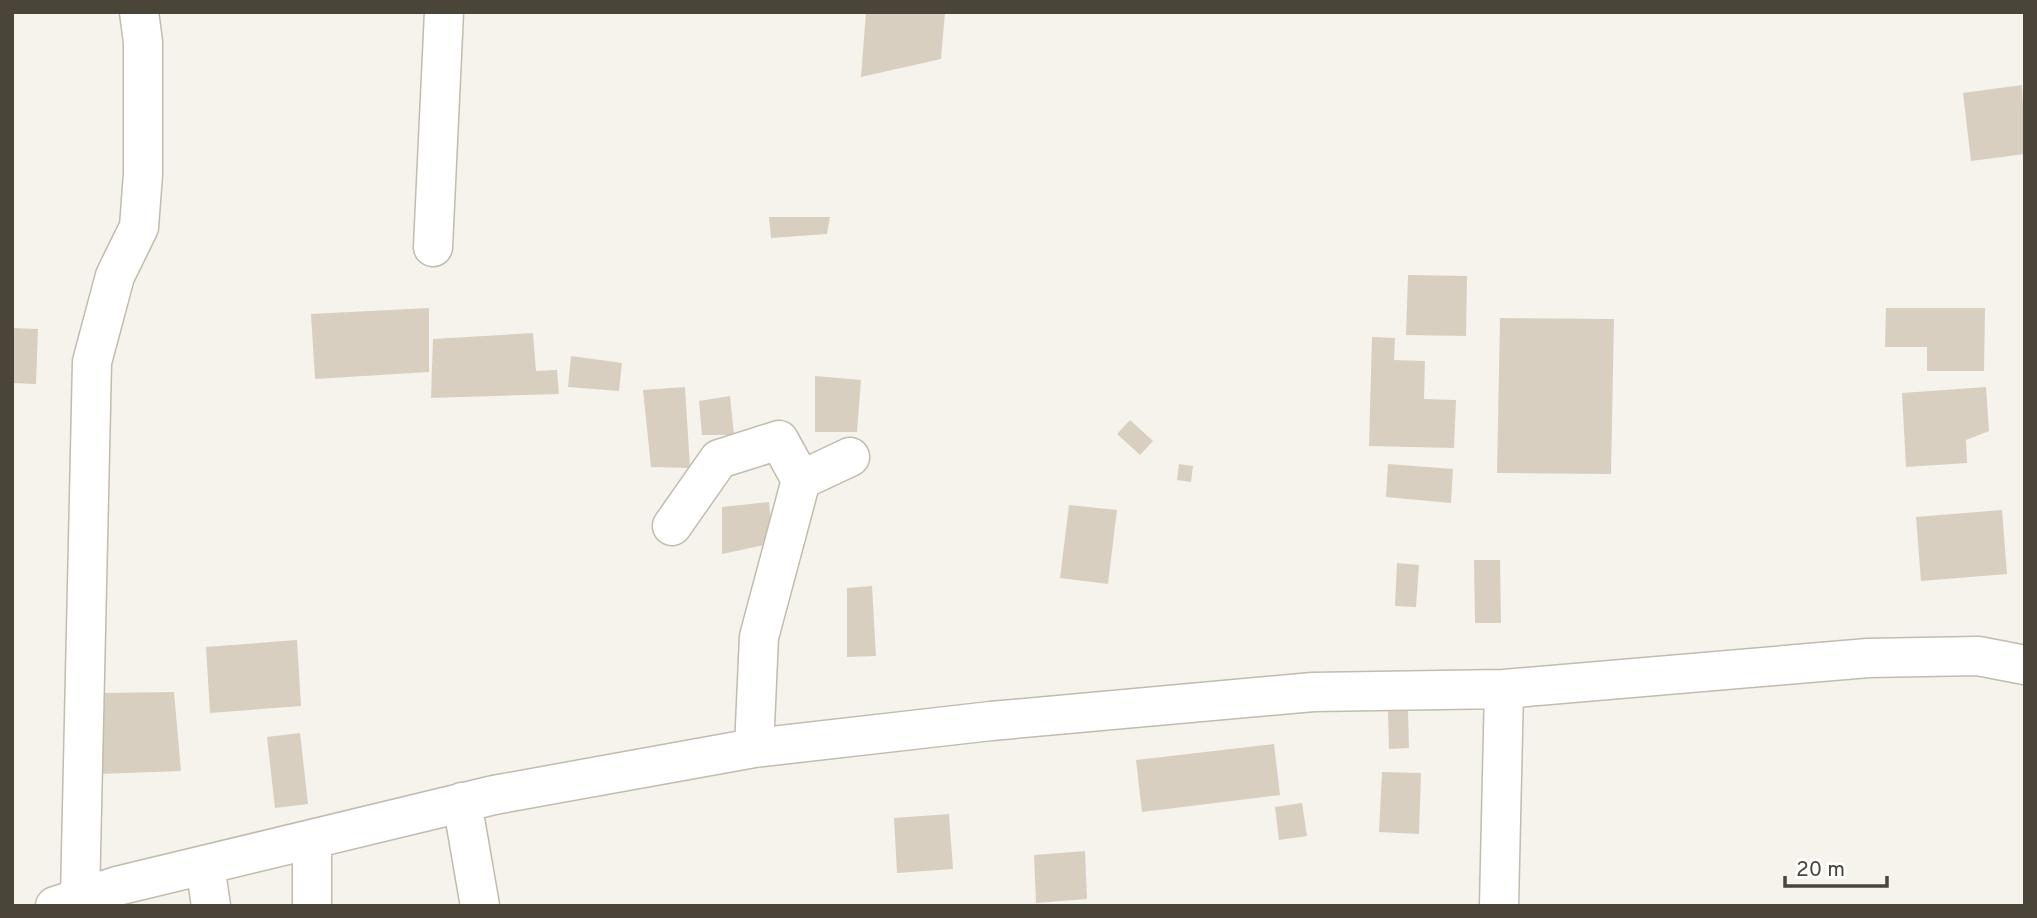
<svg xmlns="http://www.w3.org/2000/svg" width="2037" height="918" font-family="Overpass,sans-serif">
  <style>
    .building { fill: #d8cfc1 }
    .lines { fill: none; stroke-linecap: round; stroke-linejoin: round }
    .minor-casing { stroke: #c2bbae; stroke-width: 41 }
    .minor { stroke: #fff; stroke-width: 38 }
  </style>
  <rect width="100%" height="100%" fill="#f6f3ec"/>
  <!-- building -->
  <path class="building" d="M866 12H945L941 59 861 77Z
    M2022 85 2025 154 1971 161 1963 93Z
    M769 217H830L827 234 771 238Z
    M1408 275 1467 276 1466 336 1406 335Z
    M429 308V372L315 379 311 314Z
    M1886 308H1985L1984 371H1927V347H1885Z
    M1500 318 1614 319 1611 474 1497 473Z
    M12 328 38 329 36 384 12 383Z
    M533 333 536 371 557 370 559 394 431 398 433 339Z
    M1372 337 1395 338 1394 360 1425 361 1424 399 1456 400 1454 448 1369 446Z
    M571 356 622 363 619 391 568 387Z
    M815 376 861 380 857 432H815Z
    M685 387 690 468 651 467 643 390Z
    M1986 387 1989 431 1966 440 1967 463 1906 467 1902 393Z
    M730 396 734 435H702L699 401Z
    M1130 420 1153 441 1140 455 1117 434Z
    M1179 464 1193 466 1191 482 1177 480Z
    M1388 464 1453 469 1451 503 1386 497Z
    M769 502 773 543 722 554V507Z
    M1069 505 1117 510 1108 584 1060 578Z
    M2002 510 2007 574 1921 581 1916 517Z
    M1474 560H1500L1501 623H1475Z
    M1397 563 1419 565 1416 607 1395 606Z
    M872 586 876 656 847 657V588Z
    M297 640 301 706 210 713 206 647Z
    M174 692 181 771 100 774 98 693Z
    M1408 710 1409 748 1389 749 1388 711Z
    M300 733 308 804 275 808 267 737Z
    M1274 744 1280 795 1142 812 1136 760Z
    M1382 772 1421 773 1419 834 1379 832Z
    M1302 803 1307 836 1279 840 1275 807Z
    M949 814 953 869 897 873 894 818Z
    M1085 851 1087 899 1036 903 1034 855Z"/>
  <g class="lines">
    <defs>
      <path id="minor" d="M433 247 444 12
        M672 526 719 459 779 440 801 480
        M754 748 759 637 801 480 850 457
        M462 802 480 906
        M312 839V906
        M205 865 211 906
        M80 898 92 362 115 276 139 227 143 174V42L139 12
        M55 906 117 886 494 795 754 748 991 721 1313 692 1504 689 1868 658 1978 656 2025 665
        M1499 906 1504 689"/>
    </defs>
    <!-- minor casing -->
    <use href="#minor" class="minor-casing"/>
    <!-- minor -->
    <use href="#minor" class="minor"/>
  </g>
  <!-- border -->
  <rect width="2037" height="918" fill="none" stroke="#4b4439" stroke-width="28"/>
  <!-- scale -->
  <path d="M1785 876v10h102v-10" fill="none" stroke="#4b4439" stroke-width="3.5"/>
  <text x="1796" y="876" font-size="21" fill="#4b4439" stroke="#ffffff" stroke-width="5" paint-order="stroke">20 m</text>
</svg>
